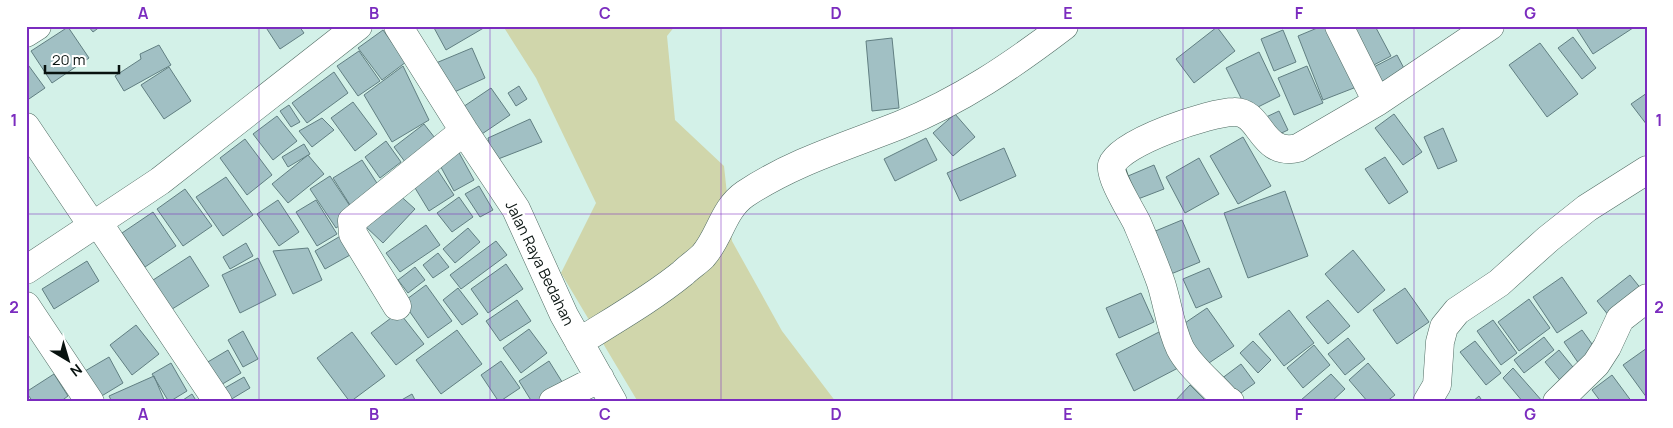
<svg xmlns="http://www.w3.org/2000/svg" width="1673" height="428" font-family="Manrope,sans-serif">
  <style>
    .green { fill: #d0d6ab }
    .building { fill: #a1c0c4; stroke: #617f82 }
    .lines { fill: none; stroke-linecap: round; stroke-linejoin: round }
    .minor-casing { stroke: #506b63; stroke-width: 29 }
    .minor { stroke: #fff; stroke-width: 28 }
    .grid { fill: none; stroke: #7b2cbf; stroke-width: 1; stroke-opacity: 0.55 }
    .labels { text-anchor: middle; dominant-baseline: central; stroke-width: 5; stroke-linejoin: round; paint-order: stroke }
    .street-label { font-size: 15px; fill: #08120f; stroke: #fff }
    .neatline { fill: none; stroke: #7b2cbf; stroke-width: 2 }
    .grid-label { font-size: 16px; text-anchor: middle; font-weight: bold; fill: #7b2cbf }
  </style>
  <rect width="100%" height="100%" fill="#d3f1e8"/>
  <!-- green -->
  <path class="green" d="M503 26H675L667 36 675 120 724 166 732 241 782 331 836 402H638L561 273 596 203 536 78Z"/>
  <!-- building -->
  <path class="building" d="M88 26H101L93 32Z
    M265 26H299L304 33 280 49Z
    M433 26H487L446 50Z
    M1322 26H1336L1359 86 1323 100 1298 36Z
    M1347 26H1375L1391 56 1370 67Z
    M1575 26H1636L1593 54Z
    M68 27 89 58 52 83 31 51Z
    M1217 27 1235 51 1194 83 1176 59Z
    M383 30 406 62 382 80 358 48Z
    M1283 30 1296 62 1274 71 1261 39Z
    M1573 37 1596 68 1582 79 1558 48Z
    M892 38 899 108 872 111 866 41Z
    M1540 43 1578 94 1547 117 1509 65Z
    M159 45 171 65 124 91 115 76 141 59 140 54Z
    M472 48 485 78 450 94 436 63Z
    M359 51 380 81 358 96 337 66Z
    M1259 52 1280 96 1248 112 1226 68Z
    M1397 55 1407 74 1378 89 1368 70Z
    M26 62 45 88 26 101Z
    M403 66 429 120 392 142 364 95Z
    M1307 66 1323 103 1294 115 1278 78Z
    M169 67 191 101 164 119 141 85Z
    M334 72 348 93 307 123 292 103Z
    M519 86 527 99 516 106 508 93Z
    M491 88 510 115 476 138 457 111Z
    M1647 93V125L1631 104Z
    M353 102 377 134 355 151 331 118Z
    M289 105 300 122 291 127 280 111Z
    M1279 111 1288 130 1273 137 1264 118Z
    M955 114 975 137 953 156 933 133Z
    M1394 114 1422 152 1403 165 1375 128Z
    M277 116 297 141 273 160 253 134Z
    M322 118 334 130 312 147 299 131Z
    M530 119 542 142 493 161 488 138Z
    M424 124 442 147 411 170 394 147Z
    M1443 128 1457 161 1438 169 1424 137Z
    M1243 137 1271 186 1238 204 1210 156Z
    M926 138 937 160 895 181 884 159Z
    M245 139 272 175 247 195 220 158Z
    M386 141 401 162 380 178 365 157Z
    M304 144 310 154 288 167 282 157Z
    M1004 148 1016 176 960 201 947 173Z
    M457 149 474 180 454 191 437 160Z
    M308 155 324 174 288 203 272 184Z
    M1385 157 1408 192 1389 204 1365 169Z
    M1199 158 1219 194 1185 213 1166 177Z
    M362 160 384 194 355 213 333 178Z
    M433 163 454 195 429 211 409 178Z
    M1154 165 1164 189 1138 199 1128 176Z
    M330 176 356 215 336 228 310 189Z
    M226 177 253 215 223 236 196 197Z
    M479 186 493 210 480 217 465 194Z
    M185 189 212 226 183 246 157 209Z
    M1285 191 1308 256 1248 278 1224 213Z
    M396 192 415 209 383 243 365 226Z
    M459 197 473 217 452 232 437 213Z
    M278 200 299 232 279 246 257 214Z
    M316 200 337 234 317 246 296 212Z
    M153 212 176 246 145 267 122 233Z
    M1182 220 1200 262 1171 274 1153 232Z
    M426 225 440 245 400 272 386 253Z
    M468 228 480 242 455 263 443 249Z
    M349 231 359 250 325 269 315 251Z
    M496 241 507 255 461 289 450 275Z
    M246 243 253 256 230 269 223 257Z
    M308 248 322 280 293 294 273 251Z
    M1353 250 1385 290 1358 313 1325 274Z
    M438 253 449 267 433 278 423 265Z
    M190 256 209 286 169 311 150 282Z
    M258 258 276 295 240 313 222 275Z
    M87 261 99 281 54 309 42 289Z
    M506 264 523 289 488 313 471 289Z
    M415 267 425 280 408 293 398 280Z
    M1209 268 1222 297 1196 308 1183 279Z
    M1630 275 1646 295 1613 321 1597 301Z
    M1562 277 1587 313 1557 333 1533 297Z
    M426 285 452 321 428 338 403 302Z
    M458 288 478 314 462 325 443 300Z
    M1405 288 1429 322 1397 344 1373 310Z
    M1141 293 1154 322 1119 338 1106 308Z
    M1529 299 1550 328 1519 351 1498 322Z
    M517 300 531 321 500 341 486 321Z
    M1328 300 1350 326 1328 344 1306 317Z
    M1207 308 1234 346 1206 365 1179 327Z
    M1289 310 1314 343 1284 366 1259 334Z
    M399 312 424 344 396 365 371 333Z
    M1493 320 1517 353 1501 365 1477 331Z
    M136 325 159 354 132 375 110 345Z
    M529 329 547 353 521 373 503 348Z
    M457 330 482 364 441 394 416 360Z
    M1582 330 1597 351 1579 364 1564 342Z
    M243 331 258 359 243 367 228 340Z
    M352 332 385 376 350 402 317 358Z
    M1159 332 1178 368 1134 391 1116 354Z
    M1544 337 1554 350 1524 373 1514 360Z
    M1348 338 1365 359 1345 375 1328 354Z
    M1253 341 1271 360 1258 373 1240 353Z
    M1475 341 1501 373 1486 385 1460 352Z
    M1314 345 1330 365 1303 388 1287 368Z
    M1647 348V398L1623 365Z
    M228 350 241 373 214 389 201 366Z
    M1559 350 1577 372 1563 384 1545 362Z
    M109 357 123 383 100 397 85 371Z
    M501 361 520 388 499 402 481 375Z
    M549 361 564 385 539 402H532L519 381Z
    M171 363 187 391 169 402 152 374Z
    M1368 363 1395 395 1386 402H1368L1349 380Z
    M1241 364 1255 383 1234 398 1221 379Z
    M1513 368 1543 402H1523L1503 378Z
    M54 374 68 396 60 402H33L26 392Z
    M1331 374 1345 389 1331 402H1302L1301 400Z
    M1612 375 1632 402H1601L1592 390Z
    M154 376 165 402H112L109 396Z
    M244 377 250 388 230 400 223 389Z
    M1190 385 1207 402H1174Z
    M192 394 197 402H180Z
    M412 394 416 402H398Z
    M1479 396 1483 402H1472Z"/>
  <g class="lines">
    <defs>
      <path id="minor" d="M398 26 464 131 516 209 564 315 613 402
        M1339 26 1377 102
        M26 33 37 26
        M26 127 92 225
        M97 221 218 402
        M26 270 160 181 358 26
        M26 306 90 402
        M397 306 353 234 352 221 464 131
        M579 342C614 320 651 299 683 273 689 267 697 262 703 256 720 237 723 209 745 194 793 162 847 146 900 125 960 101 1013 65 1064 26
        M553 402 600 378
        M1230 402 1225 399C1211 383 1189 366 1180 348 1170 327 1168 305 1161 283 1154 263 1145 242 1137 223 1131 211 1109 176 1112 165 1120 142 1211 112 1234 112 1262 111 1260 157 1298 148L1377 102 1490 26
        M1427 402 1437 385 1440 342 1444 327 1457 311 1499 283 1548 239 1587 208 1647 170
        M1557 402 1596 364 1607 347 1620 319 1647 298"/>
    </defs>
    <!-- minor casing -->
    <use href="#minor" class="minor-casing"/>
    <!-- minor -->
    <use href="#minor" class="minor"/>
  </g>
  <!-- grid -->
  <path class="grid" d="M259 26V402M490 26V402M721 26V402M952 26V402M1183 26V402M1414 26V402M26 214H1647"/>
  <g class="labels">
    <!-- street labels -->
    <g class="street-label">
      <text transform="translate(540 263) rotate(64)">Jalan Raya Bedahan</text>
    </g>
  </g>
  <!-- border -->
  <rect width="1673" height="428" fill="none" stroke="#ffffff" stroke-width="55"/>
  <!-- north arrow -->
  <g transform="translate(68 360) rotate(142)" stroke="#ffffff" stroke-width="4" paint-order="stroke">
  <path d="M0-4L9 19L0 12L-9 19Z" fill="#08120f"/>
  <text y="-8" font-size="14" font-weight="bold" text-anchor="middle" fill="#08120f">N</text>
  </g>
  <!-- scale -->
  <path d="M45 65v8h74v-8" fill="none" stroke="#08120f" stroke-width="2.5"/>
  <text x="52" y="65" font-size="15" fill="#08120f" stroke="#ffffff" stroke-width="4" paint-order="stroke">20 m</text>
  <rect x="28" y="28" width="1618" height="372" class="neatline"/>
  <g class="grid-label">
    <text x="143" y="19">A</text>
    <text x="374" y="19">B</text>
    <text x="605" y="19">C</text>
    <text x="836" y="19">D</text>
    <text x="1068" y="19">E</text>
    <text x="1299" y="19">F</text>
    <text x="1530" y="19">G</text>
    <text x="14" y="126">1</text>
    <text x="1659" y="126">1</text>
    <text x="14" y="313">2</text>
    <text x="1659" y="313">2</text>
    <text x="143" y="420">A</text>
    <text x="374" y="420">B</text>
    <text x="605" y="420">C</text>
    <text x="836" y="420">D</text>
    <text x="1068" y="420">E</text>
    <text x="1299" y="420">F</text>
    <text x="1530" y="420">G</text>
  </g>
</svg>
